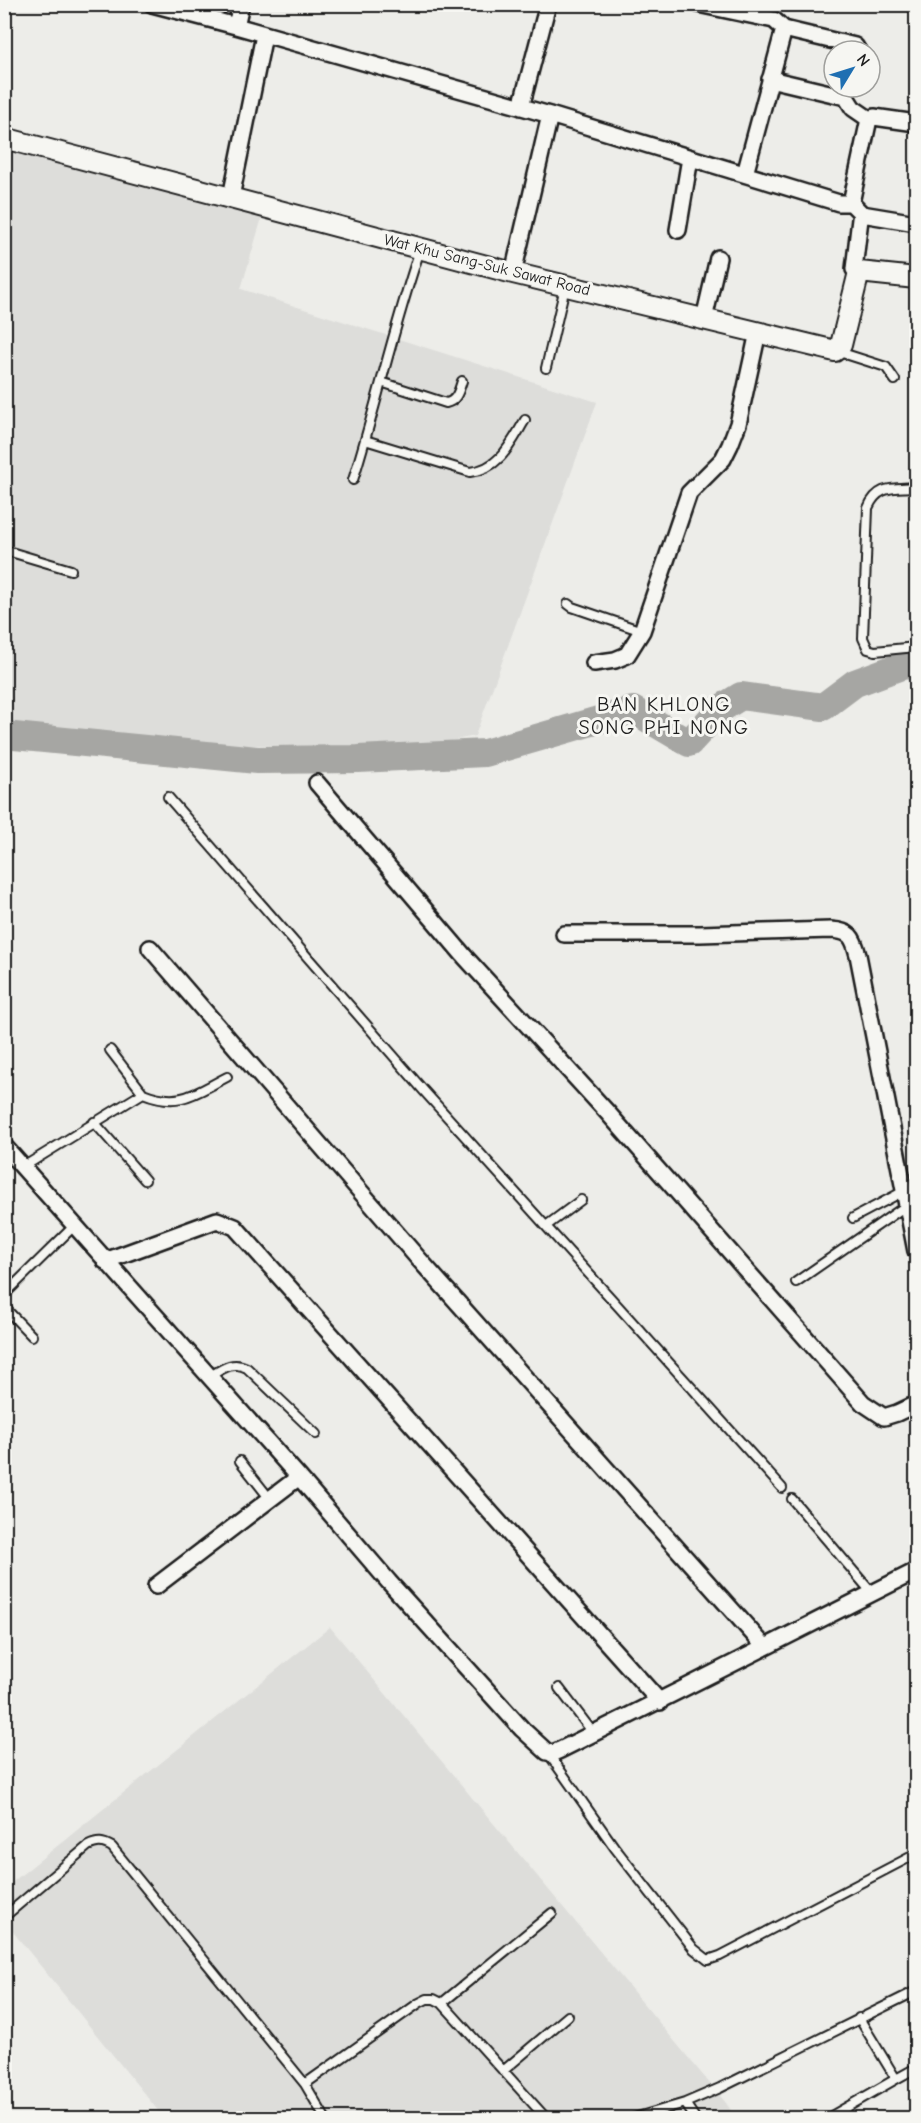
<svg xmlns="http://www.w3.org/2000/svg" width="921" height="2123" font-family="'Comic Neue',sans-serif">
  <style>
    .built { fill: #ddddda }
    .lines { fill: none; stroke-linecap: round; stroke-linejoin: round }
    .river { stroke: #a6a6a3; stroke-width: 28 }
    .service-casing { stroke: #1c1c1c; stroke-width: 12 }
    .minor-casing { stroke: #1c1c1c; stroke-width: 20 }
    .tertiary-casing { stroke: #1c1c1c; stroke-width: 24 }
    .service { stroke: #f6f6f2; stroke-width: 8 }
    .minor { stroke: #f6f6f2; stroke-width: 15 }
    .tertiary { stroke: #f6f6f2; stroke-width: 20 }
    .labels { text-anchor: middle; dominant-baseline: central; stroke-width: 6; stroke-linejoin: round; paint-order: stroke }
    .street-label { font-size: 16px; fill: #1c1c1c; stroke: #f6f6f2 }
    .quarter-label { font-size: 20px; letter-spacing: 1.5px; fill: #1c1c1c; stroke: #f6f6f2 }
  </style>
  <rect width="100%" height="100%" fill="#edede9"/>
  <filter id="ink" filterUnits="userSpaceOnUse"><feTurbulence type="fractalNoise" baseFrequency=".0167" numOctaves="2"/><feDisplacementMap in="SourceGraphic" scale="12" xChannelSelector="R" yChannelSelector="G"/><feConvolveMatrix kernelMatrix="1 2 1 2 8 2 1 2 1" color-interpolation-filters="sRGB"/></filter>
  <g filter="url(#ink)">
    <!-- built -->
    <path class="built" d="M4 148 263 214 241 289 597 402 475 736 417 748 244 745 19 731 5 732Z
      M330 1627 726 2103 736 2118H164L5 1922V1888Z"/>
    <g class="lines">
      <!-- river -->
      <path class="river" d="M4 735 257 760 358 759 485 753 633 710 689 743 720 709 741 696 823 707 855 683 901 666 916 664"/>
      <defs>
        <path id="service" d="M836 351 886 367 895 380
          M546 368 565 287
          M381 382 446 403C457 401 459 390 462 381
          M365 440 470 472C500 469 511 443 525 420
          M353 480C377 404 394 325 420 250
          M916 487C894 489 878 484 868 508L863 638 868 649 875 651 916 647
          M4 550 71 570
          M568 604 572 607 642 631
          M168 797 424 1091 782 1488
          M110 1050 143 1093
          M94 1122 145 1180
          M23 1167 143 1093C180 1108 195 1093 227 1077
          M853 1218 904 1191
          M546 1226 581 1200
          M796 1282 907 1205
          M4 1295 74 1226
          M4 1307 32 1336
          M209 1377C222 1369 232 1360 247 1368L316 1434
          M240 1461 270 1499
          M792 1499 872 1593
          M559 1688 594 1734
          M548 1753 615 1848 694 1949 708 1960 720 1956 916 1854
          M4 1917 88 1846C98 1841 103 1842 112 1847L305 2084 325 2118
          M442 2003 552 1913
          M503 2071 568 2016
          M896 2079 916 2068
          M305 2084 419 2003 427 1999H434L442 2003 546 2118
          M685 2103 695 2118
          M634 2118 685 2103 720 2088 916 1991
          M828 2118 896 2079 859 2018"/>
        <path id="minor" d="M152 4 236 26 550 115 839 203H851L862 214 916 223
          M698 4 774 20 784 29 745 174
          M236 26 241 4
          M784 29 855 46 858 51
          M770 79 846 97 853 108 869 119
          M521 107 548 4
          M231 197 264 35
          M851 203 869 119 874 117 916 123
          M678 230 690 158
          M859 272 854 269 860 219 862 214
          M513 273 550 115
          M704 319 718 258
          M594 663 615 660 627 655 642 631 689 493 723 459 730 445 738 424 758 332
          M317 783 465 957 607 1112 863 1403 884 1417 897 1413 916 1404
          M564 934H700L831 930C850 931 853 936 858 955L916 1251
          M150 948 417 1257 765 1647
          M4 1146 299 1477 389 1582 522 1729 547 1752 553 1753 560 1750C679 1691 798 1631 916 1571
          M105 1261 217 1220 235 1227 660 1702
          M156 1586 299 1477"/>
        <path id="tertiary" d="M4 138 513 273 835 351 841 345 859 272 916 278"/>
      </defs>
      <!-- service casing -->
      <use href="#service" class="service-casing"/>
      <!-- minor casing -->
      <use href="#minor" class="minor-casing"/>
      <!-- tertiary casing -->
      <use href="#tertiary" class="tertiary-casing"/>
      <!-- service -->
      <use href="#service" class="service"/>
      <!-- minor -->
      <use href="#minor" class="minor"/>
      <!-- tertiary -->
      <use href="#tertiary" class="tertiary"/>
    </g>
  </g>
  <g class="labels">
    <!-- street labels -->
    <g class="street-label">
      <text transform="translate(487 265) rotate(14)">Wat Khu Sang-Suk Sawat Road</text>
    </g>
    <!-- quarter labels -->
    <g class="quarter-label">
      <text x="664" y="704">BAN KHLONG<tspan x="664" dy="23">SONG PHI NONG</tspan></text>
    </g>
  </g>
  <!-- margin -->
  <rect width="921" height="2123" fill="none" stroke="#f6f6f2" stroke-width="24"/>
  <rect x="12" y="12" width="897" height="2099" fill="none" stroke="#1c1c1c" stroke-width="2" filter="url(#ink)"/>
  <!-- north arrow -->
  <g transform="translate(852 69) rotate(52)"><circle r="28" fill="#f6f6f2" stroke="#9f9f9c" stroke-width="1.5"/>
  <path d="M0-4.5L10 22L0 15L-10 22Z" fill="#1f6fb2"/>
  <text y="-9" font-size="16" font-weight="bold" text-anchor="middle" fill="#1c1c1c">N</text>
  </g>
</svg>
